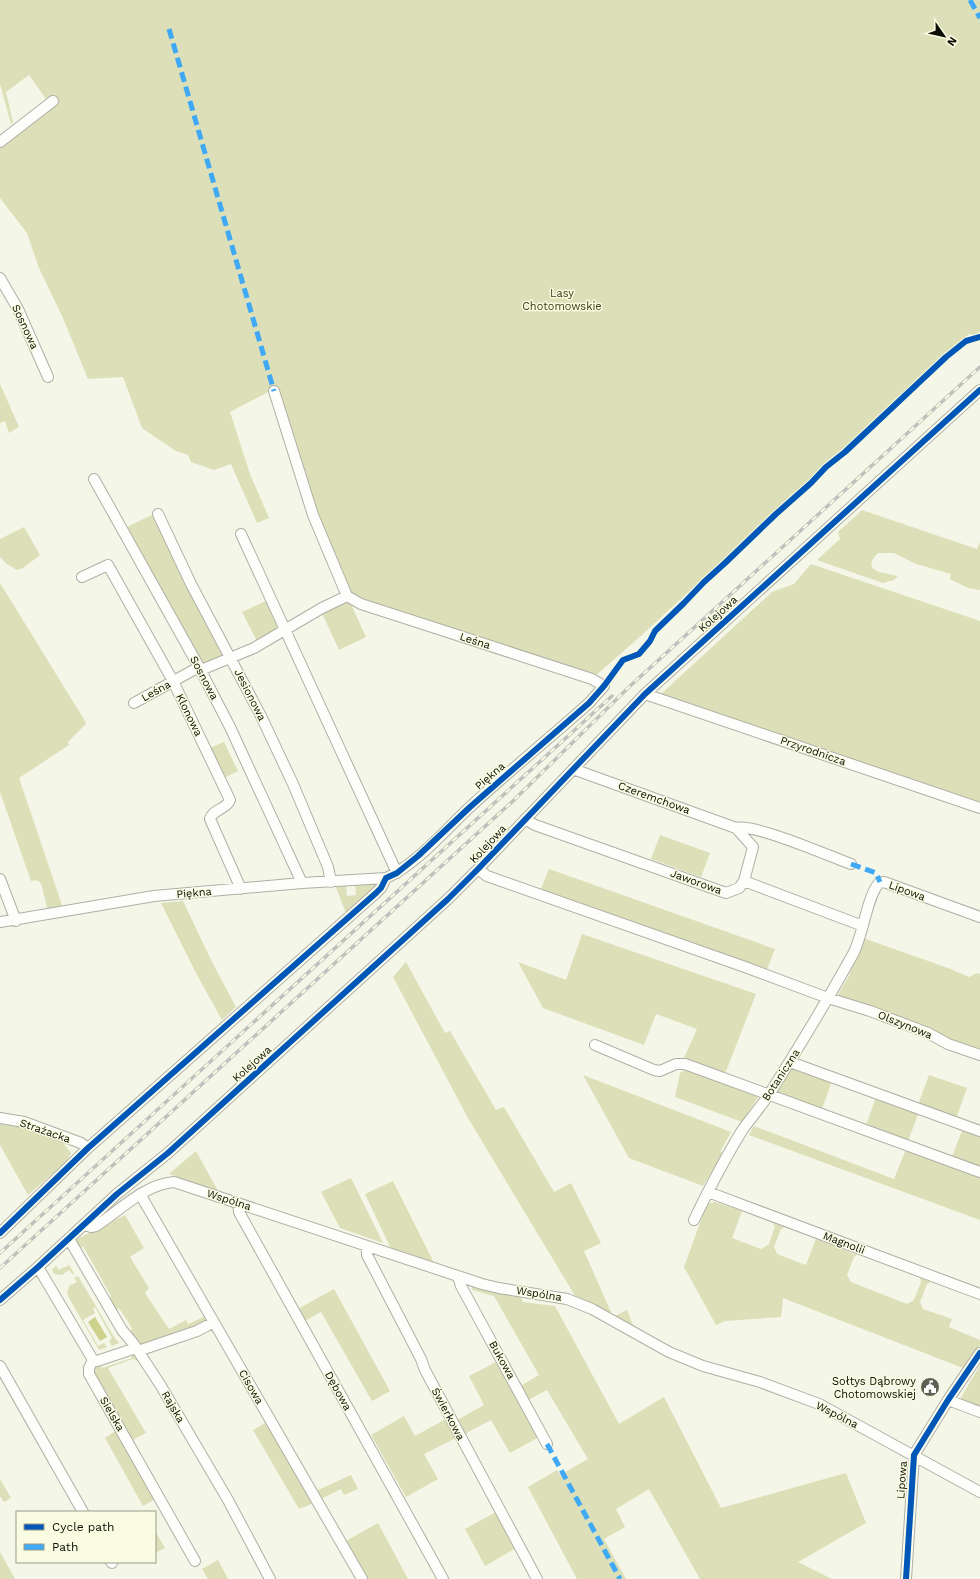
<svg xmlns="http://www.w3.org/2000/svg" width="980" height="1579" font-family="'Work Sans',sans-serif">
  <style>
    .green { fill: #dcdfb7 }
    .water { fill: #ccd18c }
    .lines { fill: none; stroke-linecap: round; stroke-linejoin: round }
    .minor-casing { stroke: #afb0a5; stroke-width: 12 }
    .minor { stroke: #fdfefb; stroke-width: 10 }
    .rail-casing { stroke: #c0c0bd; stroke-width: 3.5 }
    .rail { stroke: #f9fce1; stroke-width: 2; stroke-dasharray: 6; stroke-linecap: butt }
    .quiet { stroke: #3fa9f5; stroke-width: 5; stroke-dasharray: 10 5; stroke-linecap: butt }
    .cycleway-casing { stroke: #f9fce1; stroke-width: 8 }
    .cycleway { stroke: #0057b8; stroke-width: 6 }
    .labels { text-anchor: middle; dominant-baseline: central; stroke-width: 3; stroke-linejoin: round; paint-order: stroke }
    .park-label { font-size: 11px; fill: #3a3c14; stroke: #f9fce1 }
    .street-label { font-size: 11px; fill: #0c0d05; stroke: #f9fce1 }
    .poi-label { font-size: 11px; fill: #0c0d05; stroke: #f9fce1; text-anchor: end }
  </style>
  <rect width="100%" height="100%" fill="#f4f6e7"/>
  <!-- green -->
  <path class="green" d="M0 0H980V331L975 335 969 334 945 354 643 634 594 677 353 596 347 589 270 391 230 412 250 474 269 518 257 523 231 464 214 470 191 462 188 455 176 451 142 428 123 377 88 379 63 318 39 268 27 233 0 198V146L51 106 29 75 6 92 13 122 11 124 0 84Z
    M0 384 19 427 9 433 5 421 0 423Z
    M862 510 977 549 980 542V590L968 588 950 579 951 574 916 564 894 553H878C873 558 870 562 872 568L879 572 898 576 894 580 883 583 817 560 840 539 838 532Z
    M156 513 227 653 202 668 127 527Z
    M24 527 40 555 23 568 17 570 7 564 0 557V539Z
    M811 564 980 621V803L660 695 772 592 794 584Z
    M0 583 85 721 86 724 68 742 69 745 19 778 63 908 48 911 41 883 36 880 31 881 0 792Z
    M268 600 280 627 258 643 242 612Z
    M343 600 351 604 366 637 339 650 321 611Z
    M224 742 238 771 222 779 208 749Z
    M660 835 710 853 701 877 651 859Z
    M549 869 775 949 766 972 540 891Z
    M374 882 376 889 346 913 335 885 346 884 347 896 356 895 355 883Z
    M183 901 212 962 236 1007 222 1020 196 973 161 903Z
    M582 934 756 994 725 1074 684 1058 697 1029 656 1014 644 1045 543 1008 518 962 566 980Z
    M863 938 948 968 969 977 977 973 980 974V1053L840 998 838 994 849 976Z
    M406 962 445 1033 450 1031 496 1110 504 1107 554 1192 571 1183 601 1243 584 1251 611 1312 608 1313 577 1299 468 1118 393 977Z
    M793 1066 832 1081 822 1109 779 1093 777 1090Z
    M687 1069 756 1093 757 1099 742 1122 675 1097 680 1073Z
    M583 1075 731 1132 720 1152 723 1153 703 1186 629 1158Z
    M929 1075 967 1088 956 1119 918 1105Z
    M876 1097 919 1112 908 1141 866 1125Z
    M0 1122 23 1127 62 1141 71 1153 67 1161 28 1195 0 1145Z
    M754 1126 894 1179 906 1149 980 1177V1220L749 1135Z
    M963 1128 980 1135V1167L952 1157Z
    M196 1151 218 1191 169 1174Z
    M351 1178 383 1243 340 1228 321 1192Z
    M393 1181 435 1265 392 1251 365 1194Z
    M715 1202 742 1211 732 1238 761 1249 769 1244 775 1226 772 1223 785 1227 781 1229 774 1247 777 1254 806 1265 816 1239 857 1255 854 1257 847 1275 851 1282 907 1304 914 1300 921 1282 920 1278 931 1282 927 1284 920 1302 923 1309 952 1319 949 1327 980 1340V1345L963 1368 783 1298 781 1317 725 1321 716 1325 684 1267 707 1204Z
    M125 1215 144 1248 130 1257 149 1288 145 1293 169 1329 186 1320 188 1324 208 1315V1323L140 1345 130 1334 132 1328 119 1308 115 1313 108 1301 111 1296 83 1246 79 1251 75 1240Z
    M69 1265 74 1273 73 1275 69 1270 62 1275 54 1274 52 1270 56 1266 59 1270Z
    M78 1276 114 1337 119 1343 112 1346 109 1341 112 1338 95 1307 93 1309 95 1313 83 1320 98 1346 104 1343 107 1347 99 1350 69 1298 67 1293 69 1286 77 1282 74 1278Z
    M472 1284 520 1296 523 1302 555 1306 619 1424 664 1397 721 1508 846 1473 866 1523 798 1562 832 1579H700L649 1489 616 1509 625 1527 604 1539 626 1579H577L528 1487 557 1470 560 1475 588 1459 547 1390 530 1399 528 1402 518 1385H522L539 1375 494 1296 472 1290Z
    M334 1289 390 1391 372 1401 321 1312 303 1322 296 1310Z
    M627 1310 634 1328 613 1317Z
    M134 1352 140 1362 133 1359 108 1368 146 1433 131 1441 91 1368 94 1365H101L102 1368 132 1358 131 1355Z
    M496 1362 539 1437 510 1453 491 1420 468 1432 465 1436 455 1418 459 1419 484 1405 469 1376Z
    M980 1365V1409L959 1401Z
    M404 1416 415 1436 446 1419 457 1440 454 1439 424 1454 438 1479 406 1497 371 1435Z
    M267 1422 314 1503 299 1509 253 1430Z
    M117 1430 157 1498 143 1506 105 1438Z
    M351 1475 358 1489 344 1495 341 1489 321 1499 316 1491Z
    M0 1479 11 1498 4 1502 0 1496Z
    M496 1512 516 1548 485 1566 465 1529Z
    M378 1523 408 1579H365L344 1542Z
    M155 1531 165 1548 155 1553Z
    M0 1552 15 1579H0Z
    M218 1560 228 1579H208L202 1569Z"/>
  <!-- water -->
  <path class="water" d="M95 1317 107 1337 100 1341 88 1322Z"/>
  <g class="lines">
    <defs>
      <path id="minor" d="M0 142 53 101
        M0 278 18 309 48 377
        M274 391 313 515 347 596
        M94 479 199 667 230 727 302 883
        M158 514 191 584 261 716 293 784 328 867 331 882
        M241 534 397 873
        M82 577 108 565 173 681 230 800C227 809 213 809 210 819L241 889
        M645 694 980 808
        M134 703 199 667
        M573 769 736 828C754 823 829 856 851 864
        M525 819 535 825 726 893 739 888 744 881 863 926
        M736 828 753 847 744 881
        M478 869 487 876 745 967 828 998 870 1011 928 1033 948 1044 980 1055
        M0 879 16 921
        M0 922 154 896 302 883 386 878C416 865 446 829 470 807 509 771 550 738 589 703L604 686 592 679 426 625 361 604 347 596 322 608 254 648 201 670
        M595 1045 654 1070 660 1071 676 1064H685L980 1172
        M790 1062 980 1131
        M0 1118 24 1122 81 1143 88 1148
        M708 1192 980 1294
        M140 1194 362 1579
        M238 1203 239 1212 443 1579
        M694 1220C709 1189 725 1158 743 1129 752 1117 762 1105 770 1093 799 1047 827 1001 853 954 863 936 867 896 879 883L884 882 980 917
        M84 1225 91 1227 96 1226C121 1210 143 1185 174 1182L482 1284 499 1288 567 1299 592 1309 669 1352 703 1366 760 1382 819 1404 980 1492
        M0 1233 88 1148 376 893 381 888 386 878
        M69 1239 122 1330 133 1343 161 1386 228 1500 270 1579
        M367 1246V1255L421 1359 425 1370 537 1579
        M38 1267 93 1360
        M458 1276 461 1286 547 1444
        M0 1300 38 1267 117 1194 168 1153 448 899 478 869 645 694 980 390
        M138 1351 197 1331 214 1322
        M93 1360 89 1368V1374L195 1561
        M93 1360 97 1361 136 1348
        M0 1366 83 1512
        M948 1400 980 1412
        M111 1562 112 1563
        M906 1579 914 1455 948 1400 980 1353"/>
    </defs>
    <!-- minor casing -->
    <use href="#minor" class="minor-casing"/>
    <!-- minor -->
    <use href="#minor" class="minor"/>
    <defs>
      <path id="rail" d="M0 1253 612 696
        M0 1268 513 801 629 687 980 367"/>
    </defs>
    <!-- rail casing -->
    <use href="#rail" class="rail-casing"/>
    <!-- rail -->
    <use href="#rail" class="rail"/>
    <!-- quiet -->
    <path class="quiet" d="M970 0 980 18
      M169 29 274 391
      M851 864 876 873 880 882
      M547 1444 620 1579"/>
    <defs>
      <path id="cycleway" d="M0 1233 88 1148 376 893 381 888 386 878 397 873 418 856 470 807 589 703 604 686 623 660 639 654 650 641 655 631 684 603 704 582 725 563 776 514 811 483 826 467 845 452 946 357 966 341 980 337
        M0 1300 38 1267 117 1194 168 1153 448 899 478 869 645 694 980 390
        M906 1579 914 1455 948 1400 980 1353"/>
    </defs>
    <!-- cycleway casing -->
    <use href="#cycleway" class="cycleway-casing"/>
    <!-- cycleway -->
    <use href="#cycleway" class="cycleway"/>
  </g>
  <!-- icons -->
  <defs>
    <symbol id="civic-disc" viewBox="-11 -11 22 22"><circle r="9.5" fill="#5d5f54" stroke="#f9fce1"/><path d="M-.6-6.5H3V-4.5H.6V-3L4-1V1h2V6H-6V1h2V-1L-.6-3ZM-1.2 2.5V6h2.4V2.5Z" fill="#fff"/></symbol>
  </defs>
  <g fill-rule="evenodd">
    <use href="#civic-disc" x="919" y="1376" width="22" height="22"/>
  </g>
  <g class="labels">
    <!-- park labels -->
    <g class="park-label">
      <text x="562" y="293">Lasy<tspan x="562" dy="13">Chotomowskie</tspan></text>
    </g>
    <!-- street labels -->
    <g class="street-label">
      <text transform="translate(25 327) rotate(65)">Sosnowa</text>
      <text transform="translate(718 614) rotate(-42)">Kolejowa</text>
      <text transform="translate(475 641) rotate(18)">Leśna</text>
      <text transform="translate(204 678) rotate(62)">Sosnowa</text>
      <text transform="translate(156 691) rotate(-29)">Leśna</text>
      <text transform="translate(250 695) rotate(63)">Jesionowa</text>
      <text transform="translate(189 715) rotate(64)">Klonowa</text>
      <text transform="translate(813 751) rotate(19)">Przyrodnicza</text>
      <text transform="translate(490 776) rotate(-41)">Piękna</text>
      <text transform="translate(654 798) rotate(20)">Czeremchowa</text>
      <text transform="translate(488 844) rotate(-47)">Kolejowa</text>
      <text transform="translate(696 882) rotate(20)">Jaworowa</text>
      <text transform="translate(907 891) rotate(20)">Lipowa</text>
      <text transform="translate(194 893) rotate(-5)">Piękna</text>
      <text transform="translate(905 1025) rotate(22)">Olszynowa</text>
      <text transform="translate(252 1064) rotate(-42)">Kolejowa</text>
      <text transform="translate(781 1075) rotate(-57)">Botaniczna</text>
      <text transform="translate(45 1131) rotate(19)">Strażacka</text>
      <text transform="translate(229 1200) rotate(18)">Wspólna</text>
      <text transform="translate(844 1243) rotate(21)">Magnolii</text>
      <text transform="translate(539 1294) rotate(9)">Wspólna</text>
      <text transform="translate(502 1360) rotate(61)">Bukowa</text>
      <text transform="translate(251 1387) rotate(60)">Cisowa</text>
      <text transform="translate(338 1391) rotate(61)">Dębowa</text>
      <text transform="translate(173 1407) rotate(60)">Rajska</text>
      <text transform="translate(112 1414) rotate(60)">Sielska</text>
      <text transform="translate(448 1414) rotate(62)">Świerkowa</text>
      <text transform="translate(837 1415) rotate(27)">Wspólna</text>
      <text transform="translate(902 1480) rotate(-86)">Lipowa</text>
    </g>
    <!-- poi labels -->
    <g class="poi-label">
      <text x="916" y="1381">Sołtys Dąbrowy<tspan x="916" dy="13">Chotomowskiej</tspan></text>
    </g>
  </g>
  <!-- legend -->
  <rect x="16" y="1511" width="140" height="52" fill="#f9fce1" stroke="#9a9c89"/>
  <rect x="24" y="1524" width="20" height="6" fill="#0057b8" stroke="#9a9c89"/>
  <text x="52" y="1531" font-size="12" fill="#0c0d05">Cycle path</text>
  <rect x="24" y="1544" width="20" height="6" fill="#3fa9f5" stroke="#9a9c89"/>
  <text x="52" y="1551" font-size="12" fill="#0c0d05">Path</text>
  <!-- north arrow -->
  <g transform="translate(944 36) rotate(124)" stroke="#f9fce1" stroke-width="3" paint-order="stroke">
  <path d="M0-3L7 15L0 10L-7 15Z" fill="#0c0d05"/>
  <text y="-6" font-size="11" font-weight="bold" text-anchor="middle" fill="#0c0d05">N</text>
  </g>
</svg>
